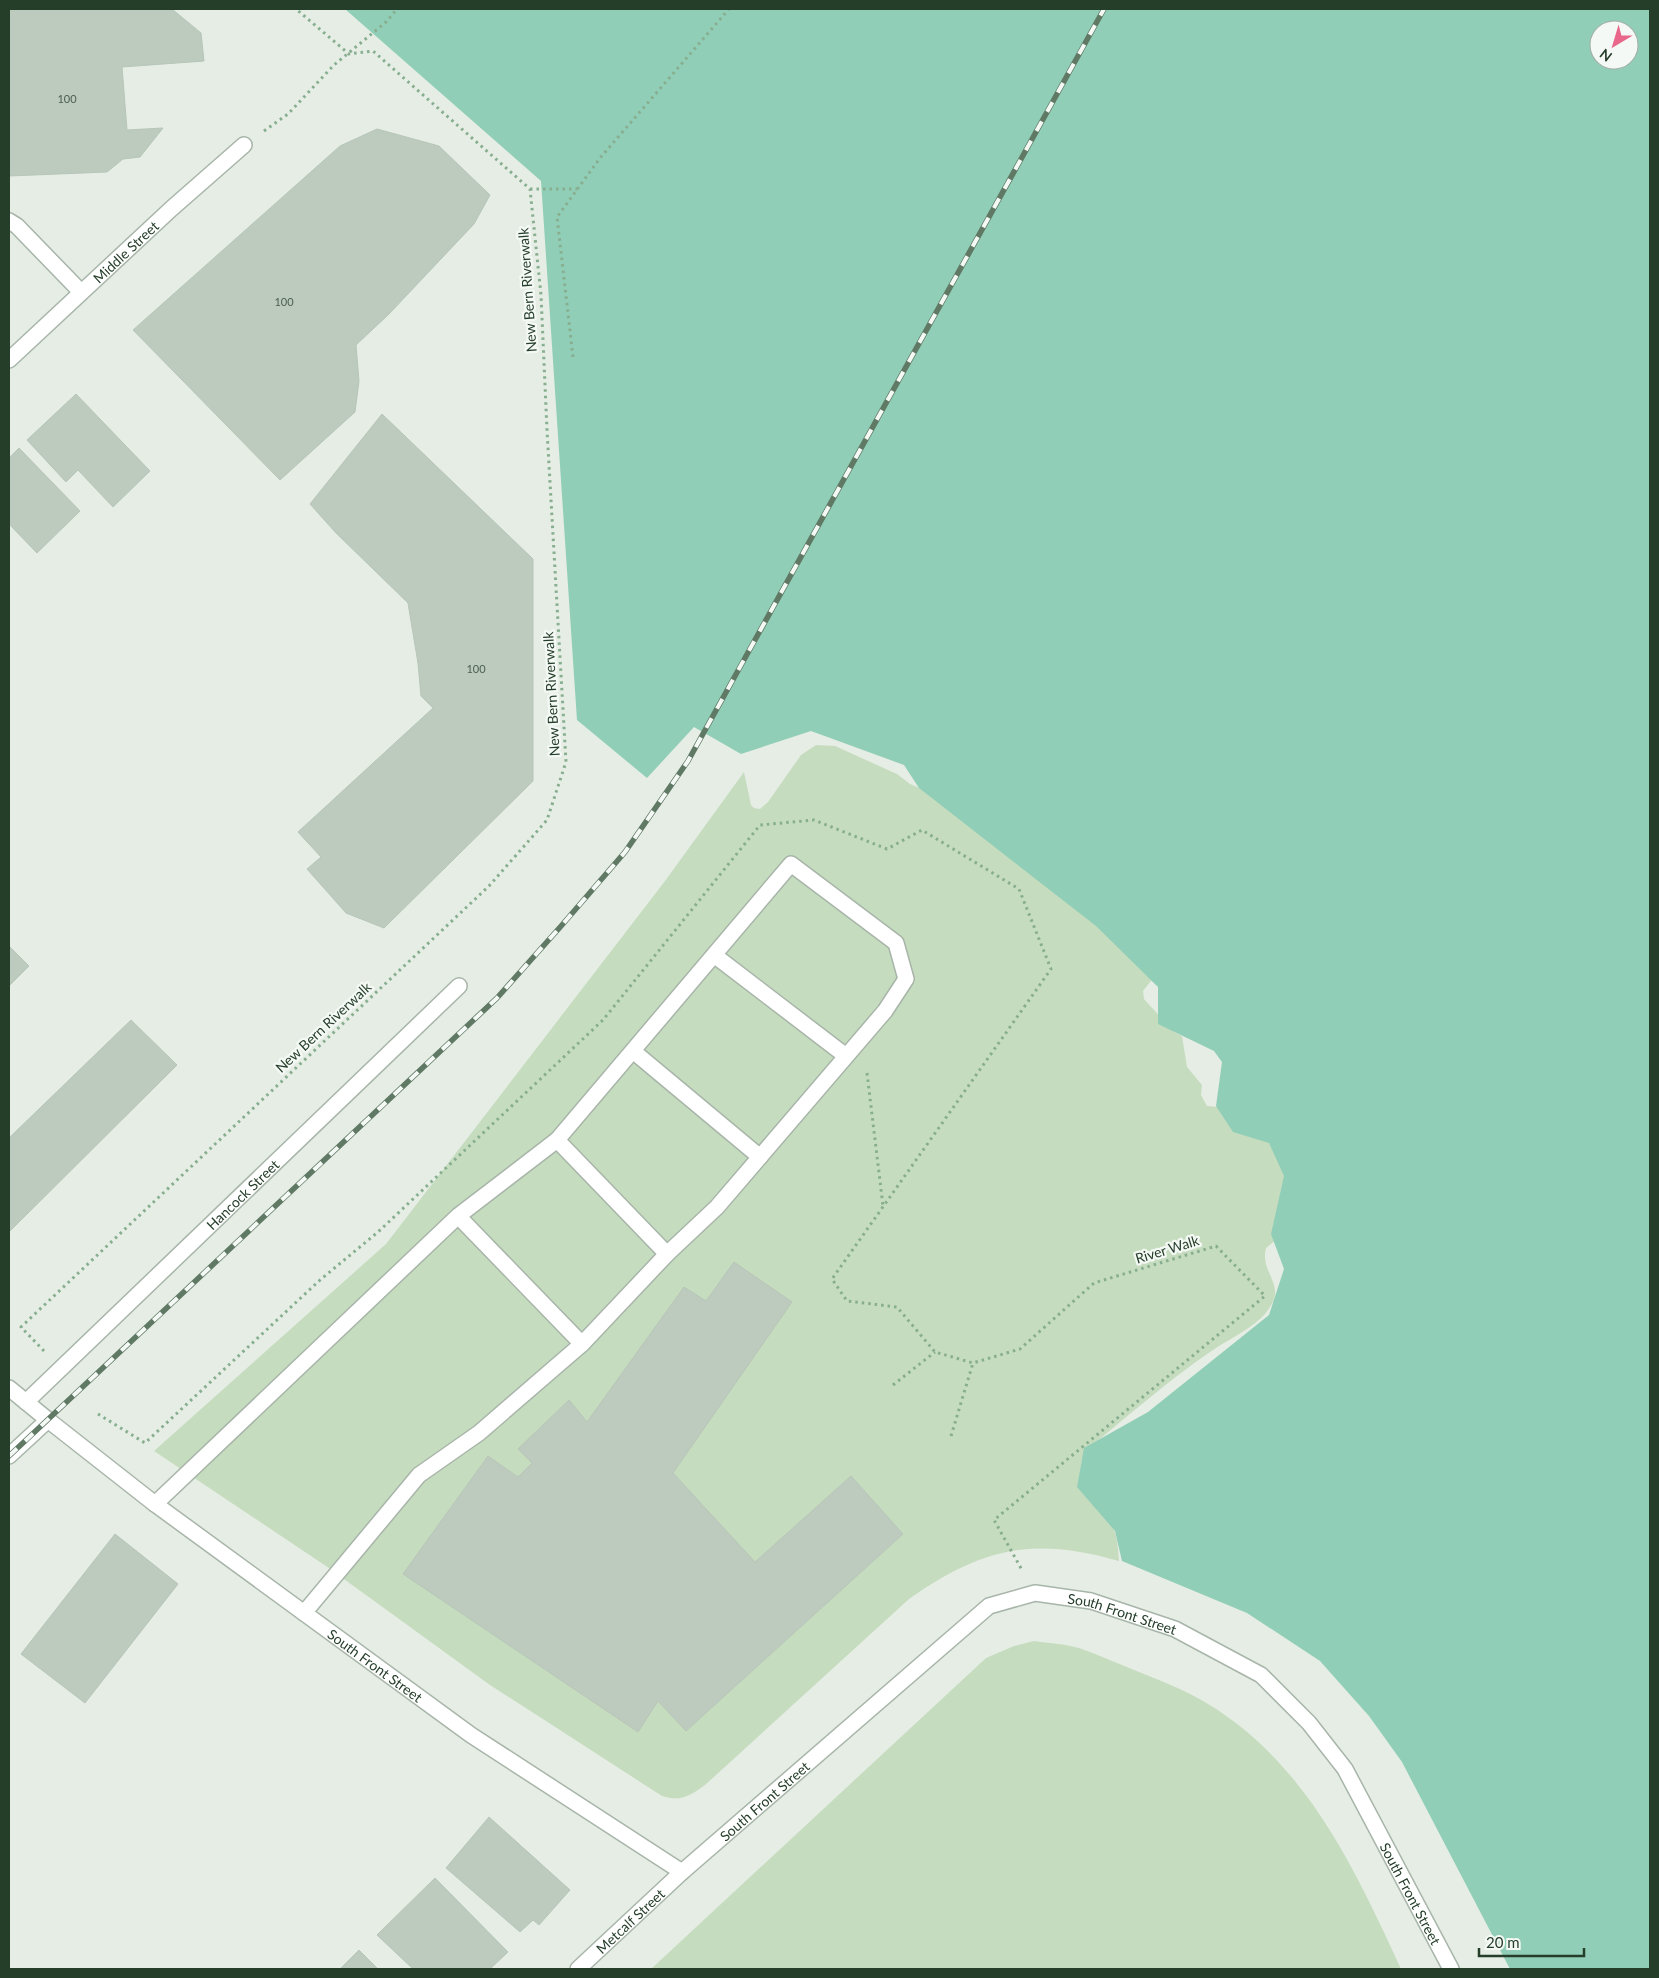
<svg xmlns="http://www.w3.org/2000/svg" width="1659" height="1978" font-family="Lato,sans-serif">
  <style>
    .green { fill: #c6dcbf }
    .water { fill: #91ceb7; fill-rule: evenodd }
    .building { fill: #bdcabe; stroke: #b7c6b8 }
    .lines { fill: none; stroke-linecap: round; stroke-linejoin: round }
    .service-casing { stroke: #a8b5a9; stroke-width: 18 }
    .minor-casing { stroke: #a8b5a9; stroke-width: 18 }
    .tertiary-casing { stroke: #a8b5a9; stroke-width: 18 }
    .path { stroke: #87ae8e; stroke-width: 3; stroke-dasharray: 2.5 4; stroke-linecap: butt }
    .service { stroke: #fff; stroke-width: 15 }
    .minor { stroke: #fff; stroke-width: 15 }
    .tertiary { stroke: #fff; stroke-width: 15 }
    .rail-casing { stroke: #607965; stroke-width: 5.5 }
    .rail { stroke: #f5f9f5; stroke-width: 4; stroke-dasharray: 11; stroke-linecap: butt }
    .labels { text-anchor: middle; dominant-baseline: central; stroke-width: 4.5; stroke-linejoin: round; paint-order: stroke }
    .number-label { font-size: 11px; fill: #4b614f }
    .street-label { font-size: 14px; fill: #253e2a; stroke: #f5f9f5 }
  </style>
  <rect width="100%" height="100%" fill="#e5ede5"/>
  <!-- green -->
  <path class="green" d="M816 745 835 746 897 774 910 784 922 789 1157 973 1143 991 1144 999 1174 1032 1182 1036 1187 1067 1202 1085 1201 1095 1207 1106 1218 1107 1233 1088 1321 1203 1266 1248C1260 1268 1280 1282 1274 1299 1272 1305 1266 1314 1261 1318 1246 1332 1227 1340 1210 1352 1168 1381 1129 1415 1090 1447 1063 1479 1102 1503 1114 1530 1118 1539 1118 1551 1119 1561 1033 1536 982 1548 909 1599L705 1785C690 1796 680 1802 662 1796L490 1685 326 1566 154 1451 386 1244 665 881 744 772 751 805 754 808 760 809 768 802 801 755Z
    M1034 1641C1048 1643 1065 1644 1079 1648 1099 1655 1119 1664 1139 1672 1162 1681 1187 1691 1208 1704 1306 1763 1355 1869 1401 1969H651L986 1658 1014 1646Z"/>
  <!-- water -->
  <path class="water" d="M345 9H1650V1969H1510L1402 1762 1369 1716 1320 1661 1247 1613 1122 1561 1115 1531 1077 1487 1084 1448 1148 1412 1269 1315 1284 1269 1271 1234 1284 1176 1269 1143 1233 1132 1216 1106 1222 1062 1214 1051 1158 1024V987L1096 926 919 788 904 765 811 731 741 754 694 727 647 778 577 720 541 181ZM1599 30H1629V60H1599Z"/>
  <!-- building -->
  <path class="building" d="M9 9H172L201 33 204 61 122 67 127 130 163 128 140 157 123 159 107 172 9 176Z
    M377 129 439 146 490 195 474 224 389 314 356 345 359 381 355 412 280 480 133 330 340 146Z
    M76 394 150 471 113 507 78 470 66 482 27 440Z
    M382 414 533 559V781L384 928 346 913 307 869 321 857 298 832 433 708 421 696 418 663 408 603 336 533 310 504Z
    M19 448 80 511 37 553 9 524V458Z
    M9 946 29 966 9 986Z
    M131 1020 177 1065 9 1232V1138Z
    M734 1262 792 1302 673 1473 755 1562 851 1476 903 1534 686 1731 658 1701 638 1732 403 1574 488 1456 518 1477 532 1463 518 1449 569 1400 587 1422 684 1287 706 1301Z
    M115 1534 178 1584 85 1703 21 1654Z
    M489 1817 570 1890 539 1925 533 1920 520 1932 446 1868Z
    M435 1878 508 1952 490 1969H413L377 1935Z
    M359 1950 378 1969H340Z"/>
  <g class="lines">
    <defs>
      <g id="service">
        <path d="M714 955 846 1056"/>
        <path d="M633 1051 760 1157"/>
        <path d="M557 1140 667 1254"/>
        <path id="s1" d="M26 1402 459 986"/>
        <path d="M155 1504 458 1216 557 1140 791 864 896 943 906 979 885 1011 717 1207 667 1254 582 1344 458 1216"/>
        <path d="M304 1613 419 1475 479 1433 582 1344"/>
      </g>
      <g id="minor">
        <path d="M9 221 17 226 81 292"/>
        <path id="s2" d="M9 360 171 209 244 145"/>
        <path id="s3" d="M48 1420 155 1504 471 1735 682 1872"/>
        <path id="s4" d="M578 1969 682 1872 989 1606 1035 1593 1091 1601 1175 1629 1261 1675 1309 1723 1345 1769 1451 1969"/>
      </g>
      <path id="tertiary" d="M9 1388 48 1420 9 1456"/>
    </defs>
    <!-- service casing -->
    <use href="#service" class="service-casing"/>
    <!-- minor casing -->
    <use href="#minor" class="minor-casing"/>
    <!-- tertiary casing -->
    <use href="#tertiary" class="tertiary-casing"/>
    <!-- path -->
    <path class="path" d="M264 131 288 114 334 65 386 22 397 9
      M530 189H577
      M573 357 557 217 600 158 729 9
      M867 1073 883 1206
      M44 1351 21 1327 489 886 547 820 566 762 547 430 541 295 530 189 373 51 349 54 296 9
      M893 1385 935 1352
      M98 1414 145 1443 320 1280 378 1232 603 1020 760 825 814 820 887 849 922 830 1019 889 1051 969 832 1279 847 1301 897 1307 935 1352 973 1363 1020 1349 1094 1283 1216 1246 1265 1296 994 1520 1022 1570
      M951 1436 973 1363"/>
    <!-- service -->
    <use href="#service" class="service"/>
    <!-- minor -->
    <use href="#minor" class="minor"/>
    <!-- tertiary -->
    <use href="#tertiary" class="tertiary"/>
    <defs>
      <path id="rail" d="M9 1456 497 998 562 925 625 852 688 761 1104 9"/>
    </defs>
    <!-- rail casing -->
    <use href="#rail" class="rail-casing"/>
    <!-- rail -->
    <use href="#rail" class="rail"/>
  </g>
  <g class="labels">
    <!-- number labels -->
    <g class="number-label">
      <text x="67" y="98">100</text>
      <text x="284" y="301">100</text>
      <text x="476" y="668">100</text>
    </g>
    <!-- street labels -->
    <g class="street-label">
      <text stroke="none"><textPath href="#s2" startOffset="159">Middle Street</textPath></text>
      <text transform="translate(527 290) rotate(-94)">New Bern Riverwalk</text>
      <text transform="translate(551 694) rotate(-93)">New Bern Riverwalk</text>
      <text transform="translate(323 1027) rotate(-43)">New Bern Riverwalk</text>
      <text stroke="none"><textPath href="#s1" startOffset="300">Hancock Street</textPath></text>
      <text transform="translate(1167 1249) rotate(-17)">River Walk</text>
      <text stroke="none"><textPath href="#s4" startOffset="686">South Front Street</textPath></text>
      <text stroke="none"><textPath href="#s3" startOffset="409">South Front Street</textPath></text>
      <text stroke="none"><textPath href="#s4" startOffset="251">South Front Street</textPath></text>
      <text stroke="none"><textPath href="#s4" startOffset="1106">South Front Street</textPath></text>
      <text stroke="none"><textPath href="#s4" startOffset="71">Metcalf Street</textPath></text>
    </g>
  </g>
  <!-- border -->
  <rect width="1659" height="1978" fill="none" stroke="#253e2a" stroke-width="20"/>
  <!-- north arrow -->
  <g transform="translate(1614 45) rotate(218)"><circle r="24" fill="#f5f9f5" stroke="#a2aea4"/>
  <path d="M0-4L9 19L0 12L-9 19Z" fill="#e8678a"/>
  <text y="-8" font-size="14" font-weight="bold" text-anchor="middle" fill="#253e2a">N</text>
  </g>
  <!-- scale -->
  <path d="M1479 1948v8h105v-8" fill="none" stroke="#253e2a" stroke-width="2.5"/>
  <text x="1486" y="1948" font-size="15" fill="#253e2a" stroke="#f5f9f5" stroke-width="4" paint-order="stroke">20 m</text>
</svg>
